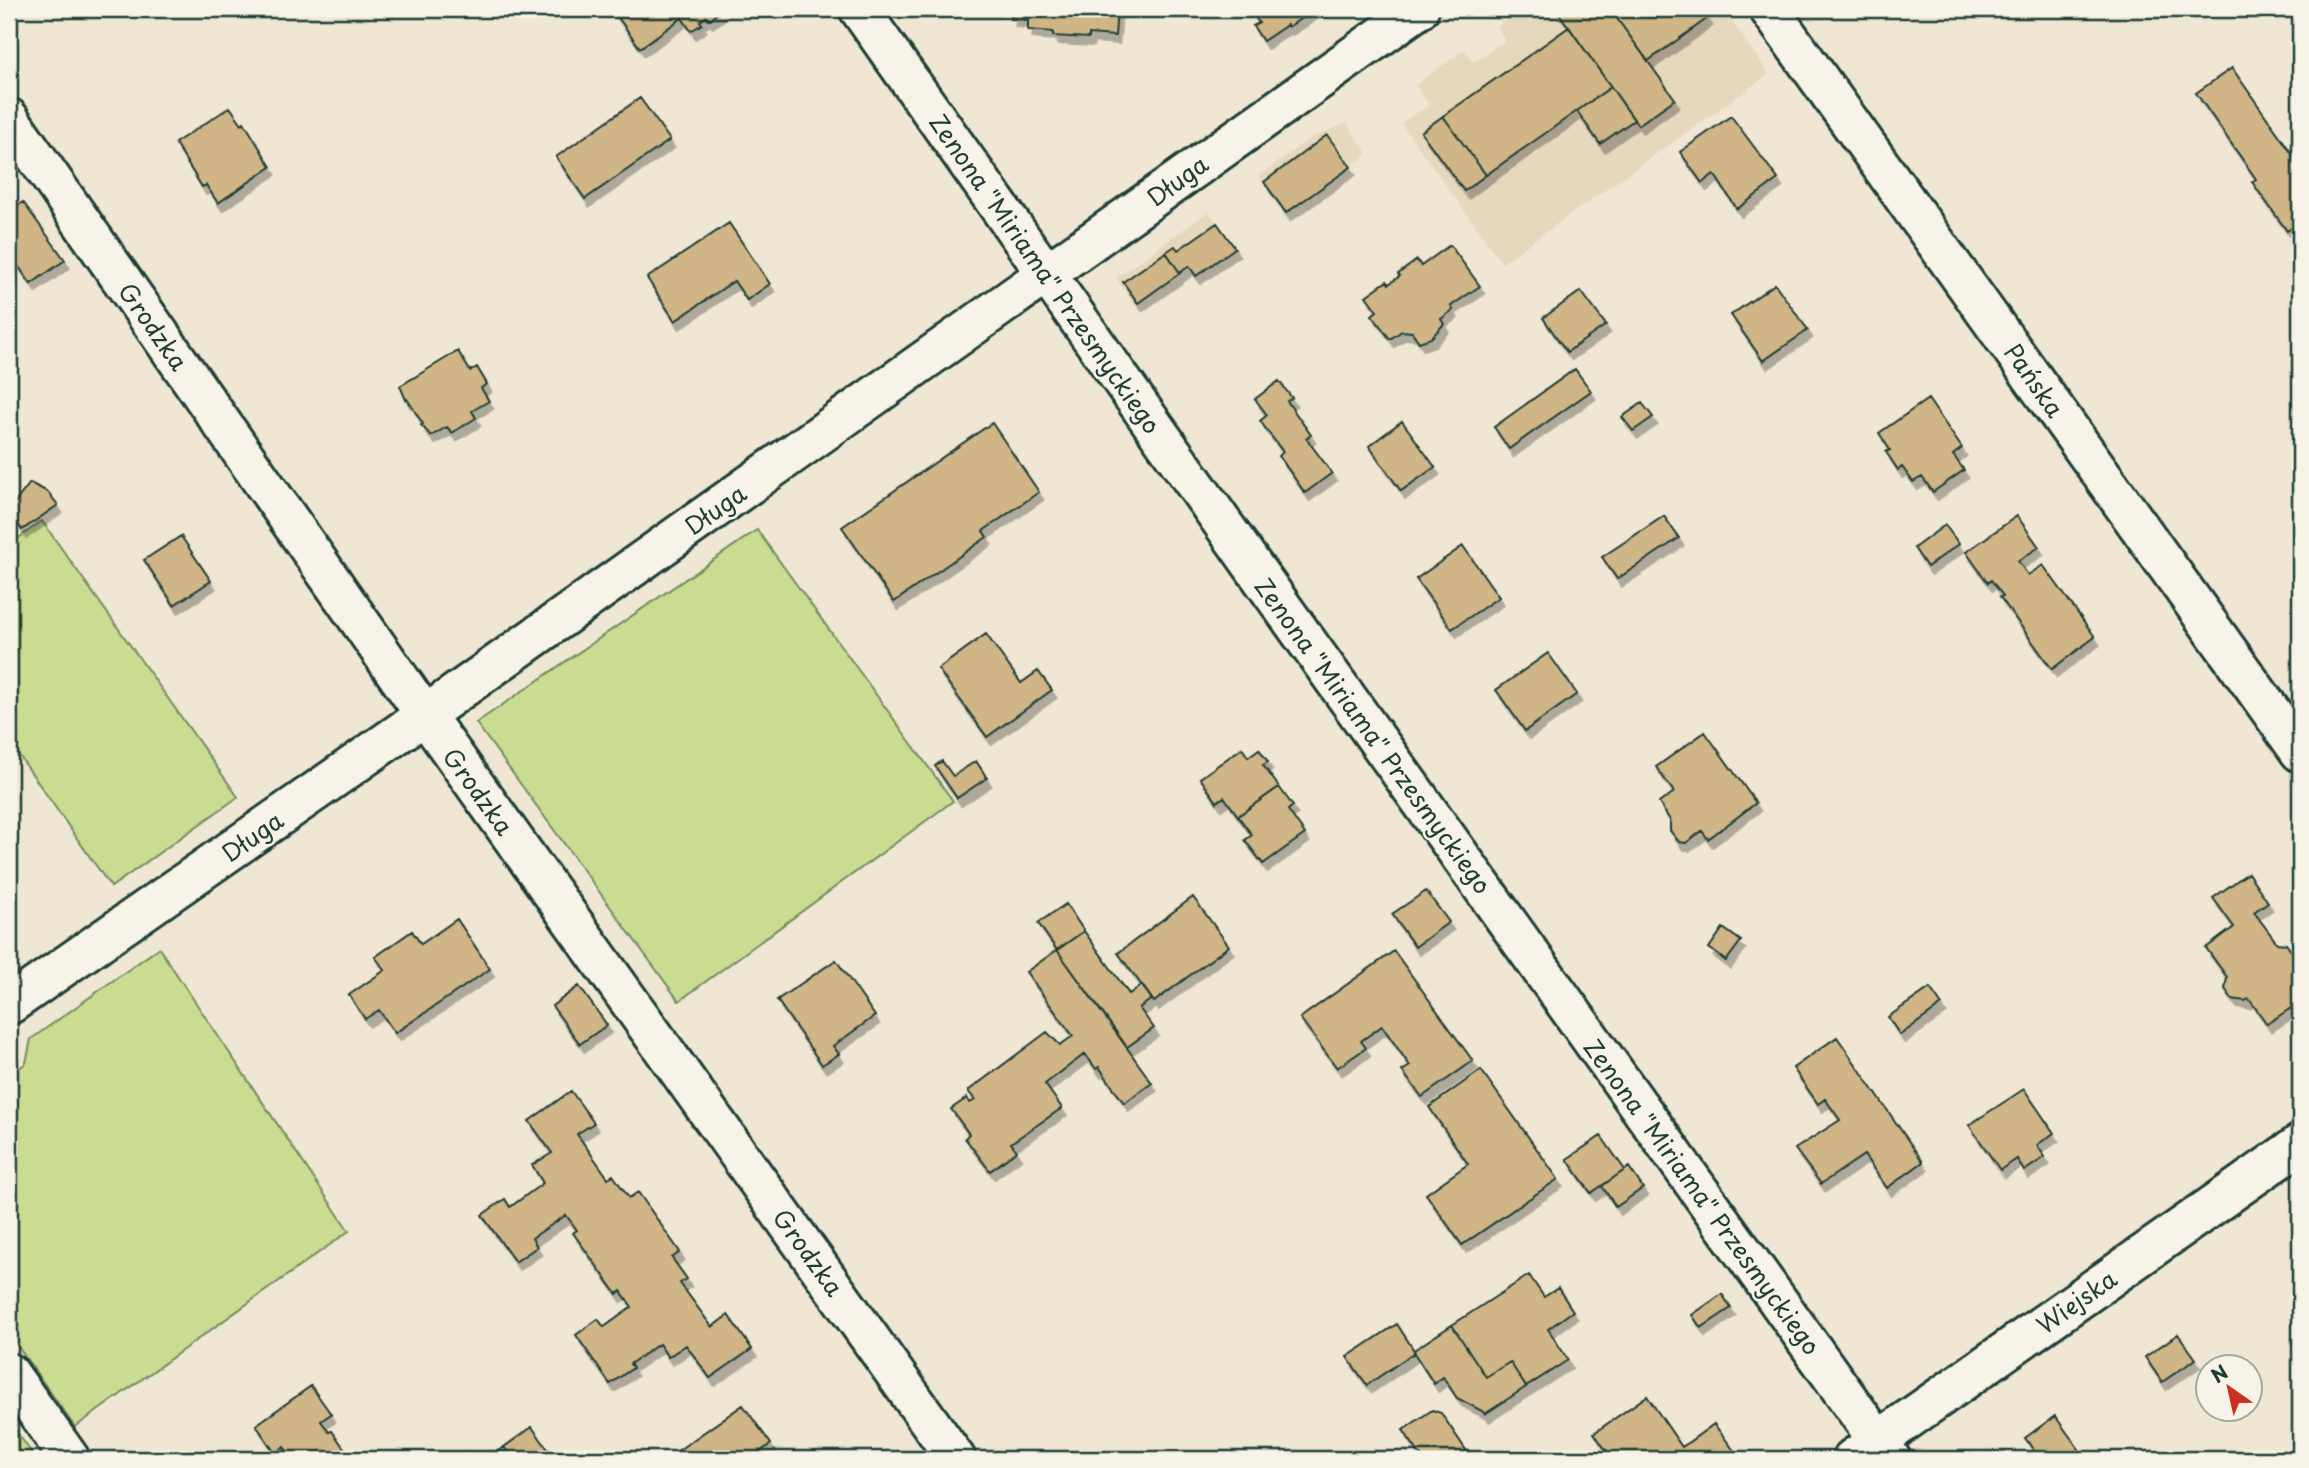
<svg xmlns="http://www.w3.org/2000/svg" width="2309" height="1468" font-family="'Playpen Sans',sans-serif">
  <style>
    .built { fill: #e6d8bd }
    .green { fill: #cadc91; stroke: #748c62; stroke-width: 2 }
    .building { fill: #d0b586; stroke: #1f3d34; stroke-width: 2; filter: url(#shadow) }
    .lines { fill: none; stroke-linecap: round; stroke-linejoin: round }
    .minor-casing { stroke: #1f3d34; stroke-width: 44 }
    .tertiary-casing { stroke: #1f3d34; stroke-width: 44 }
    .minor { stroke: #f7f3e8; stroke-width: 38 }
    .tertiary { stroke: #f7f3e8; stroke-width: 38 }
    .labels { text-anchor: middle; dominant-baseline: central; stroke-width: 5; stroke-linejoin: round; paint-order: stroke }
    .street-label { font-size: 24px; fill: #1f3d34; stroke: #f7f3e8 }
  </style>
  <defs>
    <filter id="shadow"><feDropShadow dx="4.5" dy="8" stdDeviation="0" flood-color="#0004"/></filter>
  </defs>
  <rect width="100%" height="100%" fill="#efe7d4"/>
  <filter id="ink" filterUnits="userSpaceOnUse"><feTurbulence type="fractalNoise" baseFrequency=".0143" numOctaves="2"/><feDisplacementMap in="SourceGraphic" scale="14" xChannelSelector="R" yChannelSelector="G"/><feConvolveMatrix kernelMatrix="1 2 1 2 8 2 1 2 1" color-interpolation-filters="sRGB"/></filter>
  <g filter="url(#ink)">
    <!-- built -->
    <path class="built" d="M1519 9H1728L1726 13 1769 74 1502 263 1401 123 1429 105 1415 85 1465 49 1473 62 1505 41 1497 27Z
      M1346 123 1368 154 1286 213 1259 176 1309 139Z
      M1209 211 1235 248 1196 276 1188 266 1134 305 1116 278Z"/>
    <!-- green -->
    <path class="green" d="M42 521 238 797 111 887 9 741V545Z
      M757 530 953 801 679 1001 476 723Z
      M159 948 349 1231 75 1427 9 1334V1076L26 1063 31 1039Z
      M9 1421 36 1459H9Z"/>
    <!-- building -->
    <path class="building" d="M612 9H724L708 20 706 17 700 21 702 24 691 31 682 18 640 48Z
      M1012 9H1117L1115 36 1089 34V38L1053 36V32L1028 30V20L1011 19Z
      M1250 9H1311L1313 11 1288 27 1287 25 1263 41 1253 26 1259 23Z
      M1563 9H1610L1675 99 1638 125 1558 12Z
      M1610 9H1702L1708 18 1648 61Z
      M1569 27 1611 87 1486 175 1443 116Z
      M2232 68 2300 165V222L2287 231 2252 182 2256 179 2196 93Z
      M1611 87 1634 120 1600 144 1577 111Z
      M640 98 670 140 585 199 556 157Z
      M230 107 242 124 244 122 271 167 218 203 206 185 202 187 175 143Z
      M1443 116 1486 175 1464 191 1421 132Z
      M1731 116 1778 179 1737 209 1714 174 1702 183 1680 152Z
      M1327 135 1351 167 1286 213 1264 182Z
      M23 202 65 260 31 284 9 253V212Z
      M729 223 770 284 747 300 734 281 675 321 647 278Z
      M1217 223 1235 248 1196 276 1189 266 1180 273 1166 252 1175 246 1178 250Z
      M1450 245 1480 286 1451 306 1453 310 1441 319 1444 324 1431 338 1419 342 1412 332 1402 331 1390 339 1372 315 1377 311 1366 296 1387 281 1389 284 1400 276 1398 274 1417 260 1421 266Z
      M1166 252 1180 273 1138 303 1123 282Z
      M1775 284 1808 330 1763 361 1731 315Z
      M1581 291 1606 325 1567 352 1543 318Z
      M458 351 470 371 477 367 487 384 481 388 489 401 472 411 476 418 452 433 447 427 431 436 421 425 423 424 407 399 406 400 400 386Z
      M1575 369 1591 391 1509 449 1494 427Z
      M1279 381 1292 398 1287 401 1311 435 1306 438 1332 473 1305 493 1279 456 1283 452 1260 421 1267 415 1255 399Z
      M1928 399 1962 448 1953 455 1964 470 1933 492 1922 477 1913 482 1902 467 1898 470 1886 452 1890 450 1879 433Z
      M1642 403 1653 417 1633 431 1622 417Z
      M1402 421 1435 467 1401 491 1369 446Z
      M992 423 1039 492 983 531 987 537 894 602 842 527Z
      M30 483 48 492 58 505 22 530 9 510Z
      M1664 516 1679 538 1617 579 1602 557Z
      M2017 516 2039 547 2018 561 2028 575 2043 565 2095 637 2052 669 2000 597 2003 596 1991 580 1988 583 1966 552Z
      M1945 525 1959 544 1927 567 1914 548Z
      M181 536 211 581 174 605 144 560Z
      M1463 546 1499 597 1452 629 1416 579Z
      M986 634 1021 683 1038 671 1052 690 987 737 938 669Z
      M1548 653 1577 694 1525 731 1496 690Z
      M1705 732 1756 803 1708 839 1702 831 1686 843 1679 842 1670 831V820L1659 803 1674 792 1656 767Z
      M1242 748 1248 757 1259 749 1268 762 1263 765 1279 787 1238 816 1224 797 1217 802 1200 778Z
      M942 761 953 776 976 761 987 778 957 798 935 766Z
      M1279 787 1293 806 1288 810 1305 834 1263 864 1245 840 1252 835 1238 816Z
      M2248 873 2268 902 2254 912 2277 943 2286 944 2296 958 2293 966 2300 976V1006L2296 1009 2291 1008 2267 1024 2249 999 2245 1001 2232 999 2225 989 2227 977 2206 948 2234 927 2213 898Z
      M1426 891 1449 922 1415 947 1392 914Z
      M1193 897 1229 946 1154 1002 1118 953Z
      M1066 904 1084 931 1057 950 1038 923Z
      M457 919 490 969 395 1033 379 1010 365 1019 349 995 385 970 375 957 412 931 421 944Z
      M1723 928 1741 941 1726 961 1709 948Z
      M1084 931 1129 994 1142 985 1152 999 1139 1008 1154 1028 1127 1047 1057 950Z
      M1057 950 1152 1083 1124 1103 1099 1067 1096 1069 1085 1054 1045 1084 1062 1108 1011 1143 1017 1151 990 1171 965 1138 969 1134 951 1109 967 1098 970 1103 975 1100 968 1091 1047 1032 1060 1045 1073 1036 1026 972Z
      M1394 951 1473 1061 1422 1097 1402 1071 1410 1066 1382 1026 1361 1041 1366 1048 1337 1068 1300 1018Z
      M836 960 875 1016 833 1046 839 1054 822 1065 777 1000Z
      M579 986 607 1025 580 1044 552 1006Z
      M1930 988 1942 1005 1900 1035 1888 1017Z
      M1837 1037 1923 1162 1887 1188 1864 1155 1821 1184 1795 1149 1840 1120 1825 1099 1818 1104 1793 1068Z
      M1481 1070 1558 1179 1462 1245 1426 1194 1468 1164 1429 1107Z
      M2024 1089 2054 1133 2037 1145 2045 1157 2024 1171 2017 1159 2000 1170 1969 1125Z
      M571 1091 594 1123 577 1134 608 1178 613 1175 629 1198 638 1192 680 1252 672 1258 687 1279 680 1283 712 1327 728 1315 752 1349 710 1378 686 1345 668 1357 659 1344 630 1364 633 1368 610 1384 576 1335 598 1319 604 1327 632 1307 621 1291 617 1294 573 1233 577 1230 566 1215 532 1238 537 1247 515 1262 482 1215 505 1199 510 1207 543 1183 532 1165 552 1153 529 1121Z
      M1601 1136 1625 1170 1591 1193 1567 1159Z
      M1629 1167 1643 1188 1616 1207 1602 1186Z
      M1529 1275 1544 1297 1558 1288 1573 1311 1548 1329 1568 1360 1526 1387 1510 1362 1486 1377 1452 1325Z
      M1722 1294 1731 1308 1701 1328 1692 1315Z
      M1397 1324 1415 1352 1367 1385 1347 1357Z
      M1452 1325 1486 1377 1510 1362 1526 1387 1485 1414 1482 1411 1457 1398 1443 1377 1434 1384 1414 1353V1350Z
      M2178 1334 2196 1359 2162 1382 2145 1357Z
      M311 1386 331 1414 321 1421 329 1432 332 1431 346 1451 334 1459H292L284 1447 275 1453 256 1425Z
      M1647 1396 1682 1447 1714 1424 1735 1452 1725 1459H1612L1594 1433Z
      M743 1405 771 1444 750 1459H681L676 1452Z
      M1432 1410 1441 1413 1472 1459H1423L1403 1430Z
      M2055 1416 2086 1459H2040L2025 1438Z
      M532 1427 555 1459H513L504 1447Z
      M504 1447 513 1459H486Z"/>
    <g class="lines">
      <defs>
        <path id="minor" d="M859 9 1250 562 1891 1459
          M1769 9 2300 752
          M9 118 425 715 956 1459
          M9 1373 70 1459
          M1852 1459 2300 1144"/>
        <path id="tertiary" d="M9 1005 425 715 1419 9"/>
      </defs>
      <!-- minor casing -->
      <use href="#minor" class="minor-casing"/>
      <!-- tertiary casing -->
      <use href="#tertiary" class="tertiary-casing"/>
      <!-- minor -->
      <use href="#minor" class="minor"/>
      <!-- tertiary -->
      <use href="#tertiary" class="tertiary"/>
    </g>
  </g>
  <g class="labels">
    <!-- street labels -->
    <g class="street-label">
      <text transform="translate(1177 180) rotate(-36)">Długa</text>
      <text transform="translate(1046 273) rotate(55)">Zenona "Miriama" Przesmyckiego</text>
      <text transform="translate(154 326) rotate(55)">Grodzka</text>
      <text transform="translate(2035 380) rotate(55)">Pańska</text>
      <text transform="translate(715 509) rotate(-35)">Długa</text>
      <text transform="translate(1374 735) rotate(54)">Zenona "Miriama" Przesmyckiego</text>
      <text transform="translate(479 791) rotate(54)">Grodzka</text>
      <text transform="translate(252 836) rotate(-35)">Długa</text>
      <text transform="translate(1703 1196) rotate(54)">Zenona "Miriama" Przesmyckiego</text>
      <text transform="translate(809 1252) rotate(54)">Grodzka</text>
      <text transform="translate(2076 1301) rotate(-35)">Wiejska</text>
    </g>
  </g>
  <!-- margin -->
  <rect width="2309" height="1468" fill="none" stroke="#f7f3e8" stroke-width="35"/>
  <rect x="18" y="18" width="2274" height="1433" fill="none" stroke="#1f3d34" stroke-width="2.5" filter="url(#ink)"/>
  <!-- north arrow -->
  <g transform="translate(2229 1388) rotate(326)"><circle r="33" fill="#f7f3e8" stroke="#a1aaa0" stroke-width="2"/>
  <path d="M0-5L12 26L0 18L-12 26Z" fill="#c8321e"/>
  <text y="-10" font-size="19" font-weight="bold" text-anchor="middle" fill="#1f3d34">N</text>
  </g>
</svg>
